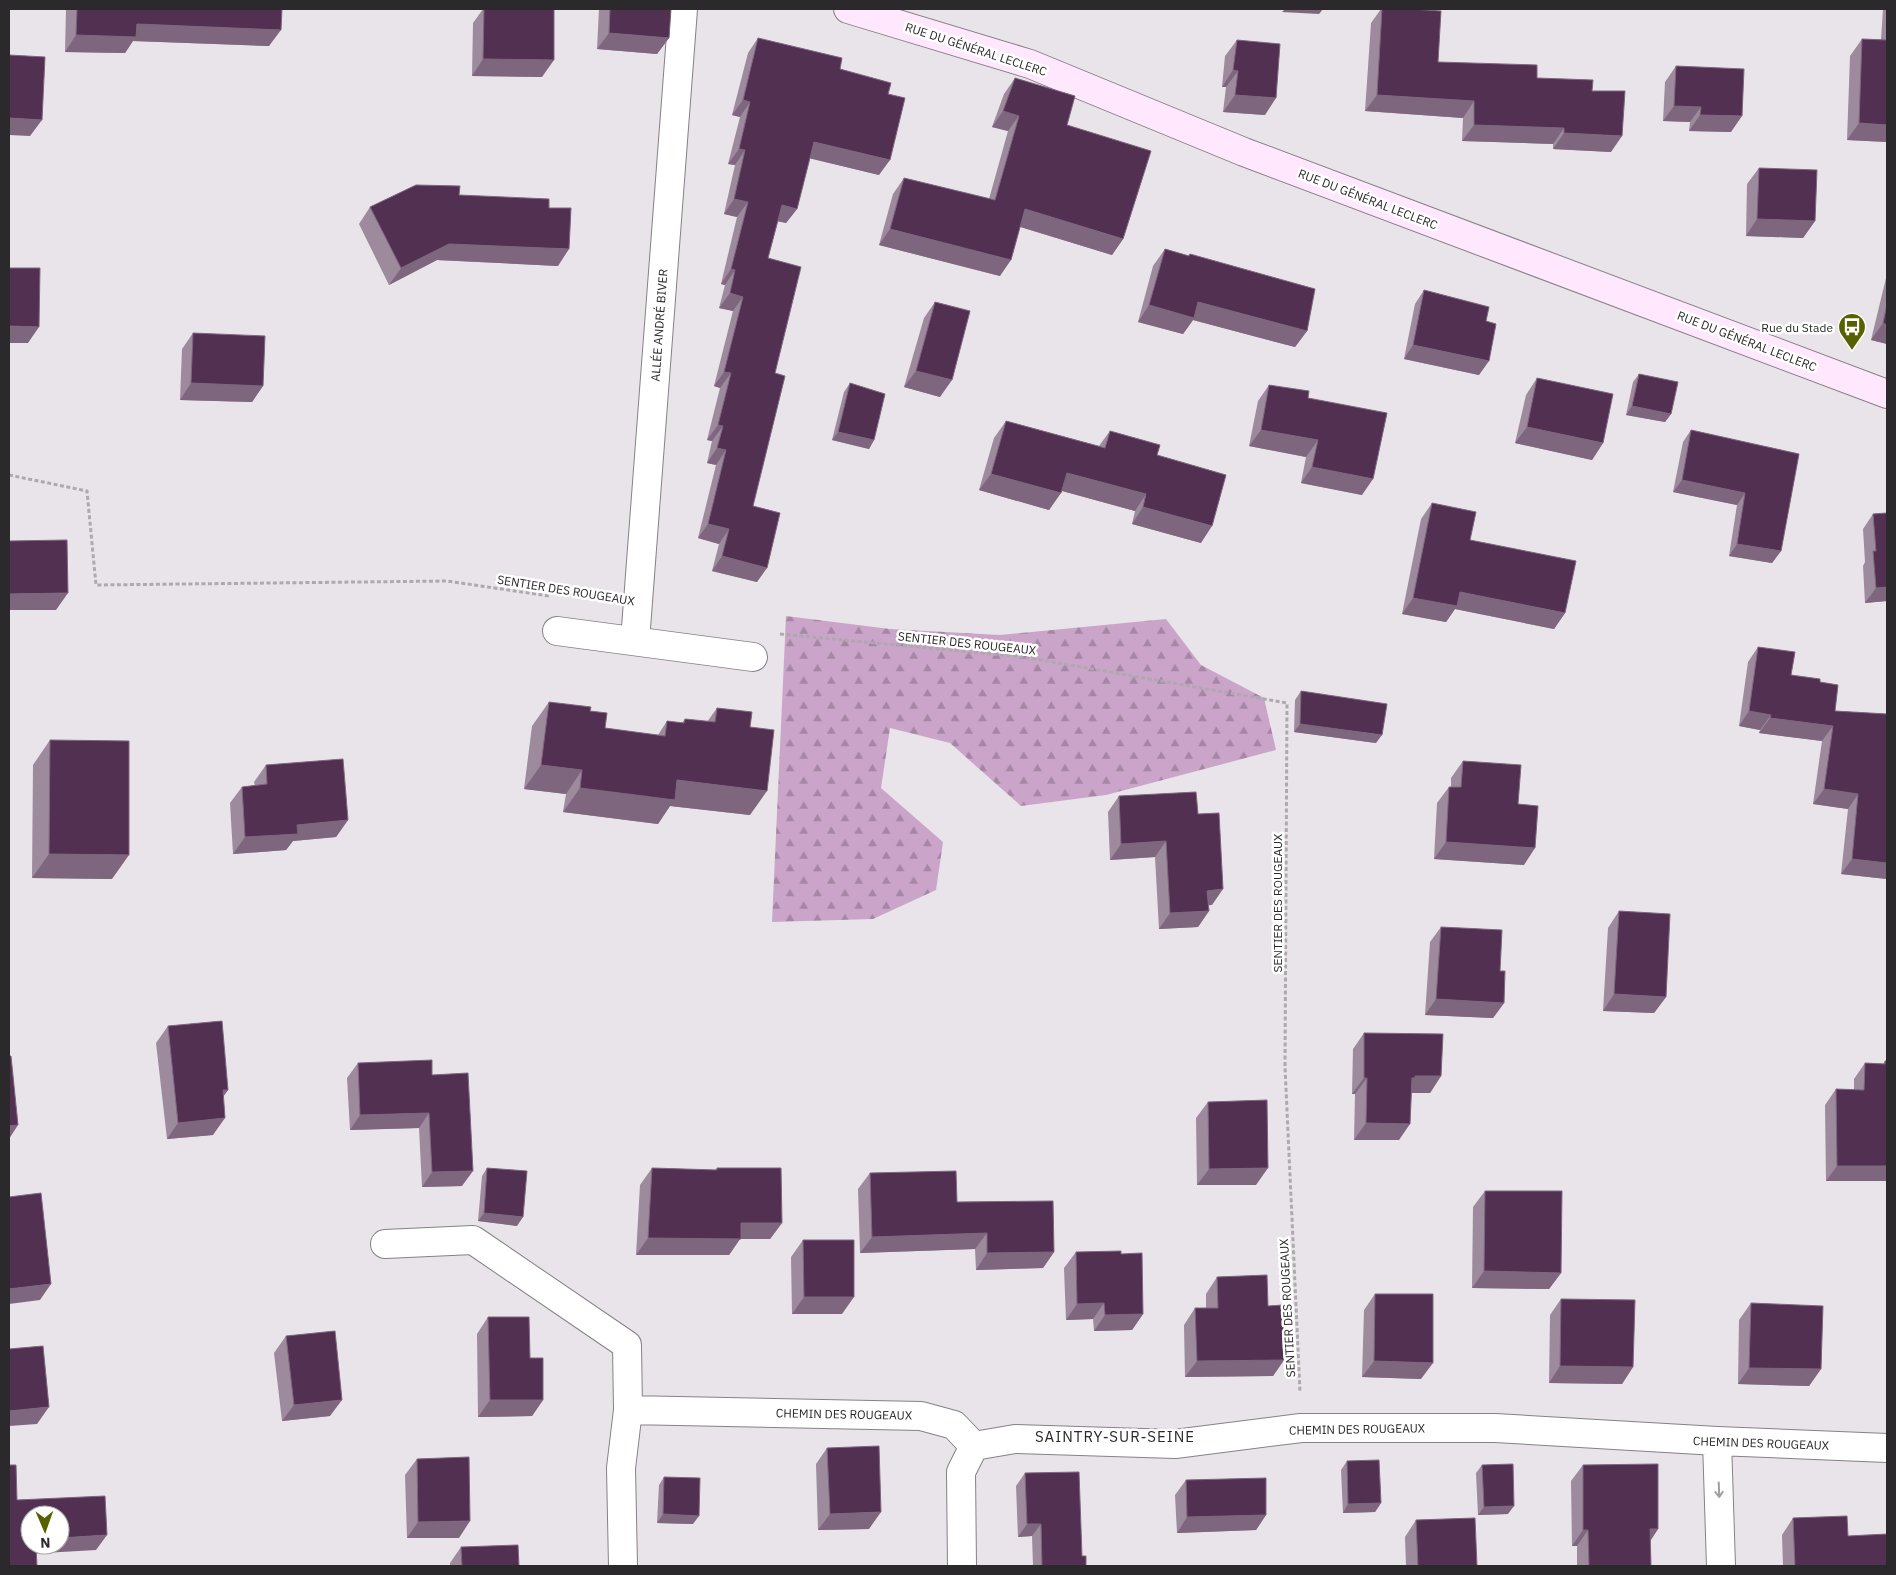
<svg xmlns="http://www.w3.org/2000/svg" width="1896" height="1575" font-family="'IBM Plex Sans',sans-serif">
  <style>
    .forest { fill: url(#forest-firs) }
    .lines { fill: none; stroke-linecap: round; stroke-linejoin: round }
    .street-casing { stroke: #868186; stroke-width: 30 }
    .secondary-casing { stroke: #868186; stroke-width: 30 }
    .path { stroke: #ada9ad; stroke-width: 3; stroke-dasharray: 4 2.5; stroke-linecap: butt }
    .street { stroke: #fff; stroke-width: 28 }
    .secondary { stroke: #ffe8fe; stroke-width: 28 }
    .wall { fill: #9d8a9d }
    .shaded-wall { fill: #7f667f }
    .building { fill: #513051; stroke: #7f667f }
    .oneway { stroke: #a09fa0 }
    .labels { text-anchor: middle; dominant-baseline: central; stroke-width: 5; stroke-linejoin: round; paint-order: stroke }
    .street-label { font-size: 12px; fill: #2b292b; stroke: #fff }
    .poi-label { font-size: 12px; fill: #2b292b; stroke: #fff; text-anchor: end }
    .quarter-label { font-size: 15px; letter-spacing: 1px; fill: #2b292b; stroke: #fff }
  </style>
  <defs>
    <pattern id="forest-firs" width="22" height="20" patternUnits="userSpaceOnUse" patternTransform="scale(1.25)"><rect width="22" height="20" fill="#cba4ca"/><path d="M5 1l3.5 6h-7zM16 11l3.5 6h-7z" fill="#a586a4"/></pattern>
  </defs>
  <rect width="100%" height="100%" fill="#e9e4e9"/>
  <!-- forest -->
  <path class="forest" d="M786 616 890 629 1000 635 1166 619 1201 665 1264 698 1276 750 1106 795 1021 806 950 743 890 728 881 788 943 842 936 890 873 919 772 922Z"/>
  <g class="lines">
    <defs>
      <path id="street" d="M557 631 753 657
        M635 641 683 9
        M385 1244 473 1240 627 1345 628 1410 921 1416 954 1425 974 1446 1015 1439 1175 1444 1301 1428H1495L1717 1441 1887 1448
        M1717 1441 1721 1566
        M623 1566 621 1468 628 1410
        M962 1566 961 1472 974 1446"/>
      <path id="secondary" d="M848 9 1030 64 1244 152 1887 394"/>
    </defs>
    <!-- street casing -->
    <use href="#street" class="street-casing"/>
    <!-- secondary casing -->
    <use href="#secondary" class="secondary-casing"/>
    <!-- path -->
    <path class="path" d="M9 475 87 491 96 585 447 581 549 596
      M780 634 1024 657 1287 703 1285 1067 1300 1392"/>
    <!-- street -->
    <use href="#street" class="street"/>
    <!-- secondary -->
    <use href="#secondary" class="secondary"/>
  </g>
  <!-- wall -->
  <path class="wall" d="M66 9H282L269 46 133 41 125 53 65 52Z
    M483 9H554L542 77 472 76 473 23Z
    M599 9H671L669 38 657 54 597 49Z
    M1381 9H1412L1438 62 1537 78 1592 91 1611 152 1553 149V144L1462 141 1463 118 1365 111 1371 23Z
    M1883 9H1887V142L1847 140 1850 56 1862 39 1881 40Z
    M758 38 840 69 888 94 879 175 810 158 797 209 786 223 778 221 768 258 775 373 753 506 757 582 712 571 719 544 698 538 716 465 707 463 712 441 707 440 720 388 714 386 733 311 719 308 725 285 721 284 737 217 724 214 735 165 728 164 740 117 732 115 748 53Z
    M1237 40 1265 115 1223 112 1226 87H1222L1225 56Z
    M1676 66 1731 132 1689 131 1690 122 1663 121 1665 82Z
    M1015 78 1067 125 1123 239 1112 255 1020 227 1000 276 879 245 893 194 904 178 989 199 1008 131 992 127 1004 94Z
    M1759 168 1815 221 1803 238 1746 236 1747 184Z
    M459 195 549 208 558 266 437 260 389 285 359 224 370 207Z
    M1165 249 1188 256 1190 254 1307 331 1295 347 1193 320 1183 334 1138 322 1153 266Z
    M1887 274V344L1871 340Z
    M1424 290 1486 321 1479 375 1404 359 1415 304Z
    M935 302 940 397 904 387 924 318Z
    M193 333 263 386 252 402 180 400 182 349Z
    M1639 374 1671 414 1665 422 1626 415 1633 382Z
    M1537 378 1603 443 1592 460 1515 443 1526 395Z
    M850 383 874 440 869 449 832 440 844 392Z
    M1269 385 1308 398 1362 495 1301 483 1306 457 1249 446 1258 401Z
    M1006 421 1099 446 1110 431 1157 455 1201 543 1132 524 1135 511 1062 491 1049 510 979 490 994 438Z
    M1691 430 1799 454 1781 551 1772 563 1729 556 1737 505 1673 492 1683 442Z
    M1432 503 1470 540 1565 613 1554 629 1455 609 1446 622 1402 614 1421 519Z
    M1887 513V601L1865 603 1863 566 1865 562 1863 529 1873 514Z
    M1758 647 1791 675 1820 682 1835 711 1887 714V879L1841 874 1848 809 1813 804 1822 741 1759 733 1760 730 1739 726 1748 662Z
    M1301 691 1376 743 1294 732 1295 700Z
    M549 702 590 711 605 728 658 735 667 721 682 723 685 719 707 722 717 708 750 727V815L670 806 658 824 563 812 566 794 524 789 532 726Z
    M50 740 112 879 32 878 33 765Z
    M1463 761 1518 804 1524 865 1434 859 1437 803 1449 787H1451V778Z
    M266 765 348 820 336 837 293 841 286 850 233 854 230 803 242 787 255 786 254 782Z
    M1119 796 1198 814 1212 905H1208L1209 911 1198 927 1159 929 1155 857 1110 860 1108 812Z
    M1619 911 1666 997 1654 1013 1603 1011 1608 928Z
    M1441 927 1500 971 1504 1003 1493 1018 1425 1015 1430 942Z
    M168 1026 228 1090 223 1097 213 1135 167 1139 156 1043Z
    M1364 1033 1441 1076 1430 1093H1411L1399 1140H1354L1355 1094H1352L1353 1049Z
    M1885 1061H1887V1181H1826L1825 1105 1836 1089 1854 1090V1079L1865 1063 1883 1064Z
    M358 1063 432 1075 462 1186 422 1187 419 1128 350 1130 347 1078Z
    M1208 1102 1256 1185H1197L1196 1118Z
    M487 1168 517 1226 478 1221 482 1176Z
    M652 1168 715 1170 717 1168 782 1223 770 1239H740L729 1255H636L640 1185Z
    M870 1173 1054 1252 1043 1268 976 1270 975 1249 860 1253 858 1189Z
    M1485 1191 1561 1273 1549 1289 1472 1288 1473 1207Z
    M803 1240 842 1314H792L791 1257Z
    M1076 1252 1121 1254 1143 1314 1132 1330 1094 1331 1093 1319 1066 1320 1064 1268Z
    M1217 1277 1268 1306 1284 1360 1273 1376 1185 1377 1184 1325 1195 1308H1206V1294Z
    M1375 1294 1421 1379 1362 1377 1364 1310Z
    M1561 1299 1633 1367 1622 1384 1549 1383 1550 1315Z
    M1751 1303 1821 1369 1809 1386 1738 1384 1739 1320Z
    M488 1317 543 1400 532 1416 478 1417 477 1334Z
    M286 1336 330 1416 282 1421 274 1353Z
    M827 1448 869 1529 818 1530 816 1464Z
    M417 1459 459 1538H407L405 1475Z
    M1347 1461 1381 1503 1375 1512 1343 1513 1341 1470Z
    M1482 1465 1508 1514 1478 1515 1476 1473Z
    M1583 1465 1658 1529 1650 1541 1651 1566H1577V1546H1572L1571 1481Z
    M1025 1473 1082 1556 1086 1566H1033L1032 1536 1018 1537 1016 1486Z
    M664 1477 693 1524 657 1523 659 1485Z
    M1186 1480 1266 1515 1256 1530 1177 1533 1175 1495Z
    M1793 1518 1848 1536 1887 1566H1783L1782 1535Z
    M1416 1520 1477 1566H1406L1405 1537Z
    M461 1547 519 1566H450V1563Z"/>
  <!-- shaded-wall -->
  <path class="shaded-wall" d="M1285 9H1323L1319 14 1282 12Z
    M137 24 281 30 269 46 133 41 125 53 65 52 76 35Z
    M609 33 669 38 657 54 597 49Z
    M483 59 554 60 542 77 472 76Z
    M1233 70 1238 71 1226 87H1222Z
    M1235 95 1276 98 1265 115 1223 112Z
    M1377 95 1474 101 1463 118 1365 111Z
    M743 100 750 102 740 117 732 115Z
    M1674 106 1701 107 1690 122 1663 121Z
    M1003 111 1019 116 1008 131 992 127Z
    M1700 115 1742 116 1731 132 1689 131Z
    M9 118 42 120 30 136 9 135Z
    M1859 123 1887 125V142L1847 140Z
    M1474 125 1564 128 1553 144 1462 141Z
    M1564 133 1622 136 1611 152 1553 149Z
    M814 142 890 160 879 175 804 157Z
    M739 149 745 150 735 165 728 164Z
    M734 199 748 202 737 217 724 214Z
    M782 205 797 209 786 223 771 220Z
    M1025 209 1123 239 1112 255 1014 225Z
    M1757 219 1815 221 1803 238 1746 236Z
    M890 229 1011 260 1000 276 879 245Z
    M449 244 569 249 558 266 437 260 389 285 401 268Z
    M731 269 735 270 725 285 721 284Z
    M730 293 743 297 733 311 719 308Z
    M1198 302 1307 331 1295 347 1193 320 1183 334 1138 322 1149 305Z
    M1883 323 1887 325V344L1871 340Z
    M9 326 39 327 28 343H9Z
    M1413 345 1489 361 1479 375 1404 359Z
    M916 371 952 380 940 397 904 387Z
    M724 372 731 373 720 388 714 386Z
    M191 383 263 386 252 402 180 400Z
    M1632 406 1671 414 1665 422 1626 415Z
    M718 425 723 426 712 441 707 440Z
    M1527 427 1603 443 1592 460 1515 443Z
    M1261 430 1318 440 1306 457 1249 446Z
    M838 432 874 440 869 449 832 440Z
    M717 448 726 450 716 465 707 463Z
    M1312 467 1373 479 1362 495 1301 483Z
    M1067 473 1146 494 1135 511 1055 489Z
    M991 474 1061 493 1049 510 979 490Z
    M1682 480 1745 493 1737 505 1673 492Z
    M1143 507 1212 526 1201 543 1132 524Z
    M708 524 729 529 719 544 698 538Z
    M1737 544 1781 551 1772 563 1729 556Z
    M722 556 767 568 757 582 712 571Z
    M1887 587V601L1865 603 1876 588Z
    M1460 592 1565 613 1554 629 1455 609 1446 622 1402 614 1413 598Z
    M68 593 56 610H9V594Z
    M1749 711 1771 715 1760 730 1739 726Z
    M1770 718 1833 726 1822 741 1759 733Z
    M1300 724 1382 735 1376 743 1294 732Z
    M541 765 582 770 566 794 524 789Z
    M677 780 767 791 750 815 670 806 658 824 563 812 580 788Z
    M1824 789 1858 794 1848 809 1813 804Z
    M348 820 336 837 293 841 286 850 233 854 245 837 297 825Z
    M1166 841 1155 857 1110 860 1121 844Z
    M1446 842 1535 848 1524 865 1434 859Z
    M49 854 129 855 112 879 32 878Z
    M1852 859 1887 863V879L1841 874Z
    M1223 889 1212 905 1196 906 1207 891Z
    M1209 911 1198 927 1159 929 1170 913Z
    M1614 994 1666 997 1654 1013 1603 1011Z
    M1436 999 1504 1003 1493 1018 1425 1015Z
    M1415 1076H1441L1430 1093H1404L1412 1078Z
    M1364 1078H1367L1355 1094H1352Z
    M223 1090H228L216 1106Z
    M429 1113 419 1128 350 1130 360 1115Z
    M225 1118 213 1135 167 1139 178 1123Z
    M1366 1123 1410 1124 1399 1140H1354Z
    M18 1125 9 1139V1126Z
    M1837 1166H1887V1181H1826Z
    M1268 1168 1256 1185H1197L1209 1169Z
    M473 1171 462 1186 422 1187 432 1172Z
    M484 1213 523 1217 517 1226 478 1221Z
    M741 1223H782L770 1239H740L729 1255H636L648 1238Z
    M987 1233 975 1249 860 1253 872 1237Z
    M1054 1252 1043 1268 976 1270 987 1253Z
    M1484 1271 1561 1273 1549 1289 1472 1288Z
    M51 1284 40 1300 9 1304V1289Z
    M804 1297H854L842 1314H792Z
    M1104 1303 1093 1319 1066 1320 1077 1304Z
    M1143 1314 1132 1330 1094 1331 1105 1315Z
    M1284 1360 1273 1376 1185 1377 1197 1361Z
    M1374 1361 1433 1363 1421 1379 1362 1377Z
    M1560 1366 1633 1367 1622 1384 1549 1383Z
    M1749 1368 1821 1369 1809 1386 1738 1384Z
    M342 1400 330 1416 282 1421 294 1405Z
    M490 1400H543L532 1416 478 1417Z
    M49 1407 37 1424 9 1426V1411Z
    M1381 1503 1375 1512 1343 1513 1348 1504Z
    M1514 1506 1508 1514 1478 1515 1484 1507Z
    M881 1512 869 1529 818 1530 830 1514Z
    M663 1514 699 1516 693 1524 657 1523Z
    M1266 1515 1256 1530 1177 1533 1187 1517Z
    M470 1521 459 1538H407L418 1522Z
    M1027 1524H1041L1032 1536 1018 1537Z
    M1650 1529H1658L1647 1546Z
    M1583 1530H1588L1577 1546H1572Z
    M107 1535 96 1550 26 1554 32 1545H60V1538Z"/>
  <!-- building -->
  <path class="building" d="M77 9H282L281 30 137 24 136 37 76 35Z
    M484 9H554V60L483 59Z
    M610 9H671L669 38 609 33Z
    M1382 9H1412L1441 11 1438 62 1537 65V78L1593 80 1592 91H1625L1622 136 1564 133V128L1474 125V101L1377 95Z
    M758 38 842 58 840 69 891 83 888 94 905 98 890 160 814 142 797 209 782 205 768 258 801 267 775 373 785 376 753 506 780 513 767 568 722 556 729 529 708 524 726 450 717 448 723 426 718 425 731 373 724 372 743 297 730 293 735 270 731 269 748 202 734 199 745 150 739 149 750 102 743 100Z
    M1862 39 1887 40V125L1859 123Z
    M1237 40 1280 44 1276 98 1235 95 1238 71 1233 70Z
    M9 55 45 57 42 120 9 118Z
    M1676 66 1744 69 1742 116 1700 115 1701 107 1674 106Z
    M1015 78 1075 96 1067 125 1151 151 1123 239 1025 209 1011 260 890 229 904 178 995 200 1019 116 1003 111Z
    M1759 168 1817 170 1815 221 1757 219Z
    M416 185 460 186 459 195 549 199V208H571L569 249 449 244 401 268 370 207Z
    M1165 249 1189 256 1190 254 1315 289 1307 331 1198 302 1194 318 1149 305Z
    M9 268H40L39 327 9 326Z
    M1424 290 1489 307 1486 321 1496 324 1489 361 1413 345Z
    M935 302 970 311 952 380 916 371Z
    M1887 304V325L1883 323Z
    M193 333 265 336 263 386 191 383Z
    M1639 374 1678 382 1671 414 1632 406Z
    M1537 378 1613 394 1603 443 1527 427Z
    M850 383 885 394 874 440 838 432Z
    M1269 385 1309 391 1308 398 1387 413 1373 479 1312 467 1318 440 1261 430Z
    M1006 421 1105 448 1110 431 1160 445 1157 455 1226 475 1212 526 1143 507 1146 494 1067 473 1061 493 991 474Z
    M1691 430 1799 454 1781 551 1737 544 1745 493 1682 480Z
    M1432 503 1476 512 1470 540 1576 561 1565 613 1460 592 1457 606 1413 598Z
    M1887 513V587L1876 588 1873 551H1876L1873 514Z
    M67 540 68 593 9 594V541Z
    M1758 647 1795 652 1791 675 1820 679V682L1838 685 1835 711 1887 714V863L1852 859 1858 794 1824 789 1833 726 1770 718 1771 715 1749 711Z
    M1301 691 1387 704 1382 735 1300 724Z
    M549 702 591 707 590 711 607 713 605 728 665 736 667 721 684 723 685 719 715 722 717 708 752 712 750 727 774 730 767 791 677 780 675 800 580 788 582 770 541 765Z
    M50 740 129 741V855L49 854Z
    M343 759 348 820 297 825 298 834 245 837 242 787 267 784 266 765Z
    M1463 761 1521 765 1518 804 1538 806 1535 848 1446 842 1449 787H1461Z
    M1196 792 1198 814 1219 813 1223 889 1207 891 1209 911 1170 913 1166 841 1121 844 1119 796Z
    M1619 911 1670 914 1666 997 1614 994Z
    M1441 927 1502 930 1500 971H1505L1504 1003 1436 999Z
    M222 1021 228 1090H223L225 1118 178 1123 168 1026Z
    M1364 1033 1443 1034 1441 1076H1415V1078H1412L1410 1124 1366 1123 1367 1078H1364Z
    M9 1056H11L18 1125 9 1126Z
    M432 1060V1075L468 1073 473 1171 432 1172 429 1113 360 1115 358 1063Z
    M1885 1061H1887V1166H1837L1836 1089 1864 1090 1865 1063 1885 1064Z
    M1267 1100 1268 1168 1209 1169 1208 1102Z
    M487 1168 527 1171 523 1217 484 1213Z
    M652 1168 717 1170V1168H781L782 1223H741V1239L648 1238Z
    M956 1171 957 1202 1053 1201 1054 1252 987 1253V1233L872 1237 870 1173Z
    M1485 1191H1562L1561 1273 1484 1271Z
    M41 1193 51 1284 9 1289V1197Z
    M803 1240H854V1297H804Z
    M1121 1251V1254L1142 1253 1143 1314 1105 1315 1104 1303 1077 1304 1076 1252Z
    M1267 1275 1268 1306 1283 1305 1284 1360 1197 1361 1195 1308H1218L1217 1277Z
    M1375 1294H1433V1363L1374 1361Z
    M1561 1299 1635 1300 1633 1367 1560 1366Z
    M1751 1303 1823 1306 1821 1369 1749 1368Z
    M488 1317H529L530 1358H543V1400H490Z
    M335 1331 342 1400 294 1405 286 1336Z
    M43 1346 49 1407 9 1411V1349Z
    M879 1446 881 1512 830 1514 827 1448Z
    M469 1457 470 1521 418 1522 417 1459Z
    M1379 1460 1381 1503 1348 1504 1347 1461Z
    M1513 1464 1514 1506 1484 1507 1482 1465Z
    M1658 1464V1529H1650L1651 1566H1589L1588 1530H1583V1465Z
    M9 1465H16L17 1500 105 1496 107 1535 60 1538V1515H30V1545H36L37 1566H9Z
    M1079 1472 1082 1556H1086V1566H1042L1041 1524H1027L1025 1473Z
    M664 1477 700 1478 699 1516 663 1514Z
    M1266 1478V1515L1187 1517 1186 1480Z
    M1847 1516 1848 1536 1887 1534V1566H1795L1793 1518Z
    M1475 1518 1477 1566H1418L1416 1520Z
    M518 1545 519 1566H462L461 1547Z"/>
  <!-- one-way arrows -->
  <defs><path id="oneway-shaft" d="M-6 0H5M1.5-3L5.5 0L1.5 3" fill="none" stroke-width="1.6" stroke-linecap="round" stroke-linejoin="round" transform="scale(1.25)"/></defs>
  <use class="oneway" href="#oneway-shaft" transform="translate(1719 1490) rotate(88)"/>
  <!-- icons -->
  <defs>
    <symbol id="bus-pin" viewBox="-11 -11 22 30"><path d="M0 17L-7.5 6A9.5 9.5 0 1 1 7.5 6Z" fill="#576100" stroke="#fff"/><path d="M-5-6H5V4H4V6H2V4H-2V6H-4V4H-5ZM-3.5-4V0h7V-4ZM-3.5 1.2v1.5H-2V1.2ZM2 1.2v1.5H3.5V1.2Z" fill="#fff"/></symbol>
  </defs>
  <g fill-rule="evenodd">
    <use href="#bus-pin" x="1836" y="311" width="32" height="43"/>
  </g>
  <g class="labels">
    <!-- street labels -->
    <g class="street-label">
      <text transform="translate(976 49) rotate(18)">RUE DU GÉNÉRAL LECLERC</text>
      <text transform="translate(1368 199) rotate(21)">RUE DU GÉNÉRAL LECLERC</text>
      <text transform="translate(659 325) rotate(-86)">ALLÉE ANDRÉ BIVER</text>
      <text transform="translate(1747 341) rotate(21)">RUE DU GÉNÉRAL LECLERC</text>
      <text transform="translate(566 590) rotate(9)">SENTIER DES ROUGEAUX</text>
      <text transform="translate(967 643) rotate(6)">SENTIER DES ROUGEAUX</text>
      <text transform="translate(1277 903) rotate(-90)">SENTIER DES ROUGEAUX</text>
      <text transform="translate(1287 1308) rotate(-93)">SENTIER DES ROUGEAUX</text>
      <text transform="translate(844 1414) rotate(1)">CHEMIN DES ROUGEAUX</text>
      <text transform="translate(1357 1429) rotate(-1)">CHEMIN DES ROUGEAUX</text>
      <text transform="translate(1761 1443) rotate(2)">CHEMIN DES ROUGEAUX</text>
    </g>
    <!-- poi labels -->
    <g class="poi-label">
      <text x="1833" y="327">Rue du Stade</text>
    </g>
    <!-- quarter labels -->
    <g class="quarter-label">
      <text x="1115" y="1436">SAINTRY-SUR-SEINE</text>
    </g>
  </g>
  <!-- border -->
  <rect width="1896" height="1575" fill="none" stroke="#2b292b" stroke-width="20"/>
  <!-- north arrow -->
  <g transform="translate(45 1530) rotate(178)"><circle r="24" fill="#ffffff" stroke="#aaa9aa"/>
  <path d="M0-4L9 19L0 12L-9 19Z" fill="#576100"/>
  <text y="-8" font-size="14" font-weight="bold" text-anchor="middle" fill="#2b292b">N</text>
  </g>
</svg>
